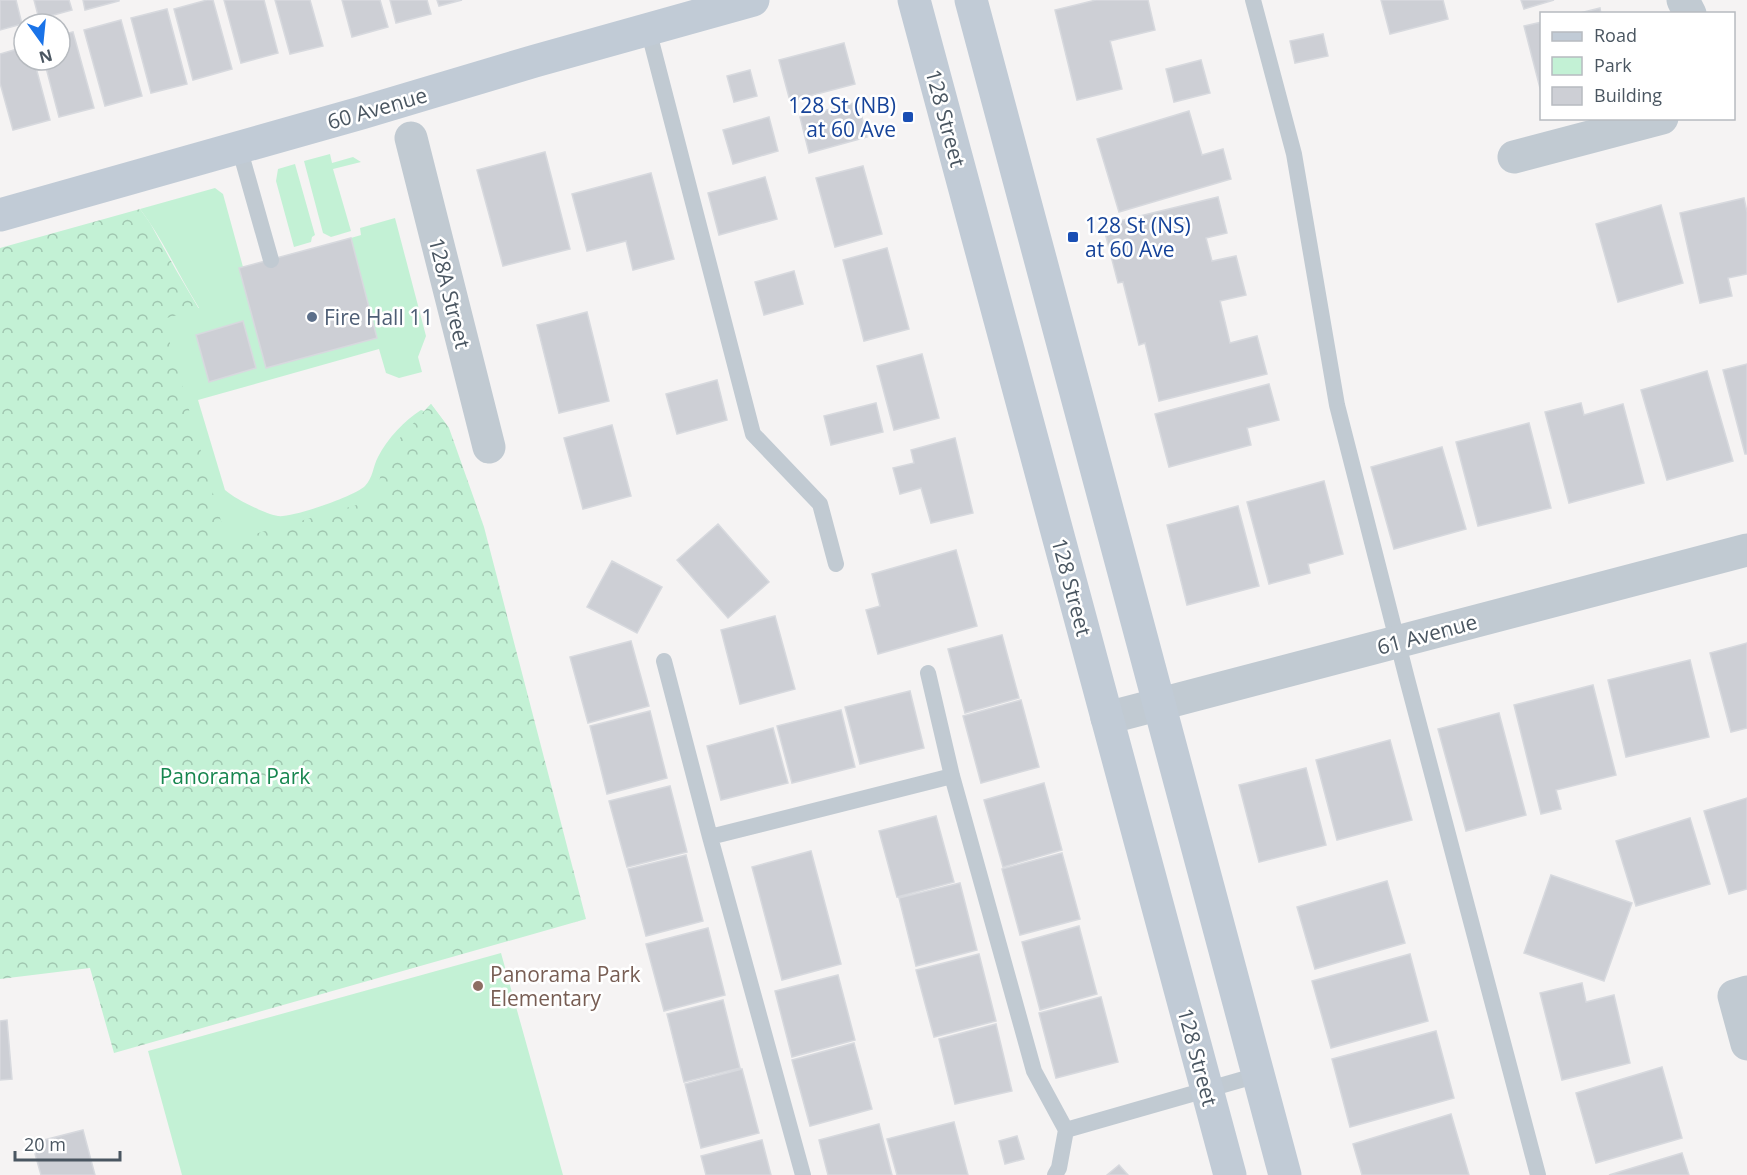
<svg xmlns="http://www.w3.org/2000/svg" width="1747" height="1175" font-family="'Open Sans',sans-serif">
  <style>
    .green { fill: #c3f1d5 }
    .forest { fill: url(#forest-crowns) }
    .building { fill: #cdcfd5; stroke: #d7d9de; stroke-width: 1.5 }
    .lines { fill: none; stroke-linecap: round; stroke-linejoin: round }
    .lane { stroke: #c1cad2; stroke-width: 16 }
    .street { stroke: #c1cad2; stroke-width: 33 }
    .secondary { stroke: #c1cbd6; stroke-width: 33 }
    .transit-dot { fill: #1a4fb4; stroke: #fff; stroke-width: 2 }
    .service-dot { fill: #5c6f8a; stroke: #fff; stroke-width: 2 }
    .education-dot { fill: #8d6e63; stroke: #fff; stroke-width: 2 }
    .labels { text-anchor: middle; dominant-baseline: central; stroke-width: 5; stroke-linejoin: round; paint-order: stroke }
    .transit-label { font-size: 21px; fill: #164399; stroke: #fff; text-anchor: end }
    .street-label { font-size: 21px; fill: #4a5661; stroke: #fff }
    .service-label { font-size: 21px; fill: #4e5e75; stroke: #fff; text-anchor: start }
    .park-label { font-size: 21px; fill: #17864f; stroke: #fff }
    .education-label { font-size: 21px; fill: #785e54; stroke: #fff; text-anchor: start }
  </style>
  <defs>
    <pattern id="forest-crowns" width="20" height="18" patternUnits="userSpaceOnUse" patternTransform="scale(1.5)"><rect width="20" height="18" fill="#c3f1d5"/><path d="M2 6a3 3 0 1 1 6 0M12 15a3 3 0 1 1 6 0" fill="none" stroke="#a0c6b0"/></pattern>
  </defs>
  <rect width="100%" height="100%" fill="#f5f3f3"/>
  <!-- green -->
  <path class="green" d="M330 154 332 163 353 157 361 162 333 169 351 231 331 237 323 233 304 161Z
    M295 164 315 235 312 237 311 242 294 247 276 181 278 169Z
    M215 188 223 194 243 267 239 268 266 367 377 338 351 238 361 235 360 228 395 218 426 336 418 357 422 372 399 378 386 373 379 349 198 400 225 490C235 499 265 514 278 516 292 518 355 496 365 486 373 478 373 466 378 457 387 439 405 420 421 410L424 411 431 404 449 428 384 517 0 667 113 308H199C179 276 163 239 140 209Z
    M501 953 563 1175H182L148 1051Z"/>
  <!-- forest -->
  <path class="forest" d="M140 209 150 223 176 270 199 309 163 319 227 542 374 500 384 463 399 439 431 404 449 428 484 527 586 919 114 1053 90 968 0 979V248Z"/>
  <!-- building -->
  <path class="building" d="M0 0H16L22 24 0 30Z
    M34 0H69L72 10 39 19Z
    M83 0H119V1L85 10Z
    M207 0H213L232 69 193 80 174 9Z
    M224 0H264L278 53 241 63Z
    M275 0H310L323 46 290 54Z
    M342 0H380L388 27 352 37Z
    M390 0H427L431 14 396 23Z
    M437 0H462L439 6Z
    M1096 0H1148L1155 30 1110 41 1122 89 1077 100 1055 10Z
    M1381 0H1443L1448 19 1390 34Z
    M1521 0H1554L1524 9Z
    M1600 8 1601 14H1576Z
    M167 9 187 84 151 93 131 18Z
    M121 20 142 96 105 106 84 30Z
    M1542 22V92H1541L1524 26Z
    M73 32 94 108 59 117 44 60H60V35Z
    M1323 34 1328 56 1295 63 1290 41Z
    M844 43 855 84 790 101 779 60Z
    M24 47V60H34L50 120 13 130 0 83V54Z
    M1201 60 1210 93 1174 102 1166 69Z
    M750 70 757 96 734 102 727 76Z
    M858 102 867 137 809 153 800 117Z
    M1189 111 1202 155 1223 149 1231 179 1119 212 1097 139Z
    M769 117 778 151 733 164 723 130Z
    M545 152 570 249 503 266 477 170Z
    M863 166 882 234 835 247 816 178Z
    M651 173 674 259 633 270 626 241 587 251 572 194Z
    M765 177 777 219 719 235 708 193Z
    M1218 197 1227 233 1206 238 1212 261 1236 256 1246 295 1220 301 1230 343 1257 336 1267 374 1159 401 1145 343 1139 345 1123 282 1118 283 1103 225Z
    M1744 198 1747 212V274L1728 278 1732 296 1700 303 1680 213Z
    M1661 205 1683 283 1618 302 1596 224Z
    M351 238 377 338 266 368 239 268Z
    M887 248 909 329 864 341 843 260Z
    M794 271 803 304 764 315 755 282Z
    M587 312 609 401 559 413 537 325Z
    M243 321 256 368 209 382 196 335Z
    M922 354 939 418 894 430 877 366Z
    M1747 364V454H1745L1723 370Z
    M1707 371 1733 461 1667 480 1641 390Z
    M717 380 727 420 677 434 666 394Z
    M1269 384 1279 420 1247 428 1251 445 1169 467 1155 414Z
    M876 403 883 432 831 445 824 416Z
    M1581 403 1584 415 1623 404 1644 483 1569 503 1545 412Z
    M1529 423 1551 508 1478 526 1456 442Z
    M612 425 631 496 583 509 564 438Z
    M955 438 973 513 931 523 921 488 900 494 893 468 914 463 911 450Z
    M1442 447 1466 529 1394 549 1371 467Z
    M1324 481 1343 554 1308 564 1310 573 1269 584 1247 502Z
    M1238 506 1259 586 1187 605 1167 525Z
    M718 524 769 582 728 618 677 560Z
    M956 550 977 626 878 654 866 610 880 606 872 574Z
    M612 561 662 587 637 633 587 607Z
    M775 616 795 689 740 704 721 630Z
    M1002 635 1019 698 965 713 948 649Z
    M631 641 649 706 588 723 570 657Z
    M1747 643V728L1731 732 1710 653Z
    M1690 660 1709 737 1626 757 1608 680Z
    M1593 685 1616 775 1556 790 1561 809 1541 814 1514 705Z
    M910 691 924 748 860 764 845 707Z
    M1021 700 1039 767 981 783 963 716Z
    M841 710 855 767 792 783 777 726Z
    M650 711 667 778 607 794 590 726Z
    M1499 713 1526 815 1466 831 1438 729Z
    M773 728 788 783 721 800 707 746Z
    M1390 740 1412 820 1337 840 1316 760Z
    M1306 768 1326 845 1259 862 1239 785Z
    M1044 783 1062 850 1003 867 984 800Z
    M670 786 687 852 627 867 609 801Z
    M1747 798V889L1729 894 1704 811Z
    M936 816 954 882 897 897 879 831Z
    M1690 818 1710 884 1636 906 1616 841Z
    M811 851 841 964 782 980 752 867Z
    M1062 853 1080 919 1020 935 1002 869Z
    M686 855 703 921 646 936 628 869Z
    M1551 875 1632 903 1604 981 1524 953Z
    M1387 881 1405 943 1315 969 1297 907Z
    M960 883 977 950 916 966 899 898Z
    M1079 926 1097 994 1040 1010 1022 942Z
    M708 928 725 995 664 1011 646 944Z
    M979 954 996 1021 934 1037 916 970Z
    M1410 954 1428 1021 1331 1048 1312 981Z
    M838 975 855 1040 792 1057 775 991Z
    M1582 983 1586 1002 1614 995 1630 1063 1562 1080 1540 993Z
    M1101 997 1118 1062 1056 1078 1039 1013Z
    M723 1000 740 1068 684 1082 667 1014Z
    M7 1020 12 1079 0 1080V1021Z
    M996 1024 1012 1091 955 1104 939 1039Z
    M1436 1031 1454 1098 1350 1127 1332 1059Z
    M854 1043 872 1109 810 1126 792 1060Z
    M1662 1067 1682 1138 1596 1163 1576 1093Z
    M742 1069 759 1133 701 1148 685 1084Z
    M1451 1114 1469 1175H1362L1353 1144Z
    M954 1122 968 1175H897L887 1139Z
    M879 1124 892 1175H828L819 1140Z
    M83 1130 95 1175H41L32 1143Z
    M1017 1136 1024 1159 1005 1164 999 1141Z
    M762 1140 771 1175H706L701 1156Z
    M1682 1153 1689 1175H1609Z
    M1119 1165 1128 1175H1107Z"/>
  <g class="lines">
    <!-- lane -->
    <path class="lane" d="M1253 0 1294 154 1337 405 1407 679 1538 1175
      M648 29 753 434 820 504 836 564
      M239 147 271 260
      M664 661 710 837 803 1175
      M928 673 952 776 1034 1071 1066 1130 1059 1168 1055 1175
      M710 837 952 776
      M1066 1130 1258 1075"/>
    <!-- street -->
    <path class="street" d="M1683 0 1690 14
      M411 138 489 447
      M1514 157 1662 118
      M1107 718 1747 550
      M1747 992 1734 996 1747 1044"/>
    <!-- secondary -->
    <path class="secondary" d="M914 0 1230 1175
      M971 0 1285 1175
      M0 215 361 113 535 61 753 0"/>
  </g>
  <!-- markers -->
  <g class="transit-dot">
    <rect x="902" y="111" width="12" height="12" rx="3"/>
    <rect x="1067" y="231" width="12" height="12" rx="3"/>
  </g>
  <circle class="service-dot" cx="312" cy="317" r="6"/>
  <circle class="education-dot" cx="478" cy="986" r="6"/>
  <g class="labels">
    <!-- transit labels -->
    <g class="transit-label">
      <text x="896" y="105">128 St (NB)<tspan x="896" dy="24">at 60 Ave</tspan></text>
      <text x="1085" y="225" text-anchor="start">128 St (NS)<tspan x="1085" dy="24">at 60 Ave</tspan></text>
    </g>
    <!-- street labels -->
    <g class="street-label">
      <text transform="translate(377 108) rotate(-16)">60 Avenue</text>
      <text transform="translate(946 118) rotate(75)">128 Street</text>
      <text transform="translate(450 293) rotate(76)">128A Street</text>
      <text transform="translate(1072 587) rotate(75)">128 Street</text>
      <text transform="translate(1427 634) rotate(-15)">61 Avenue</text>
      <text transform="translate(1198 1057) rotate(75)">128 Street</text>
    </g>
    <!-- service labels -->
    <g class="service-label">
      <text x="324" y="317">Fire Hall 11</text>
    </g>
    <!-- park labels -->
    <g class="park-label">
      <text x="235" y="776">Panorama Park</text>
    </g>
    <!-- education labels -->
    <g class="education-label">
      <text x="490" y="974">Panorama Park<tspan x="490" dy="24">Elementary</tspan></text>
    </g>
  </g>
  <!-- legend -->
  <rect x="1540" y="12" width="195" height="108" fill="#ffffff" stroke="#b7bbc0" stroke-width="1.5"/>
  <rect x="1552" y="32" width="30" height="9" fill="#c1cbd6" stroke="#b7bbc0" stroke-width="1.5"/>
  <text x="1594" y="42" font-size="18" fill="#4a5661">Road</text>
  <rect x="1552" y="57" width="30" height="18" fill="#c3f1d5" stroke="#b7bbc0" stroke-width="1.5"/>
  <text x="1594" y="72" font-size="18" fill="#4a5661">Park</text>
  <rect x="1552" y="87" width="30" height="18" fill="#cdcfd5" stroke="#b7bbc0" stroke-width="1.5"/>
  <text x="1594" y="102" font-size="18" fill="#4a5661">Building</text>
  <!-- north arrow -->
  <g transform="translate(42 42) rotate(165)"><circle r="28" fill="#ffffff" stroke="#b7bbc0" stroke-width="1.5"/>
  <path d="M0-4.5L10 22L0 15L-10 22Z" fill="#1a73e8"/>
  <text y="-9" font-size="16" font-weight="bold" text-anchor="middle" fill="#4a5661">N</text>
  </g>
  <!-- scale -->
  <path d="M15 1151v9h105v-9" fill="none" stroke="#4a5661" stroke-width="3"/>
  <text x="24" y="1151" font-size="18" fill="#4a5661" stroke="#ffffff" stroke-width="4.5" paint-order="stroke">20 m</text>
</svg>
